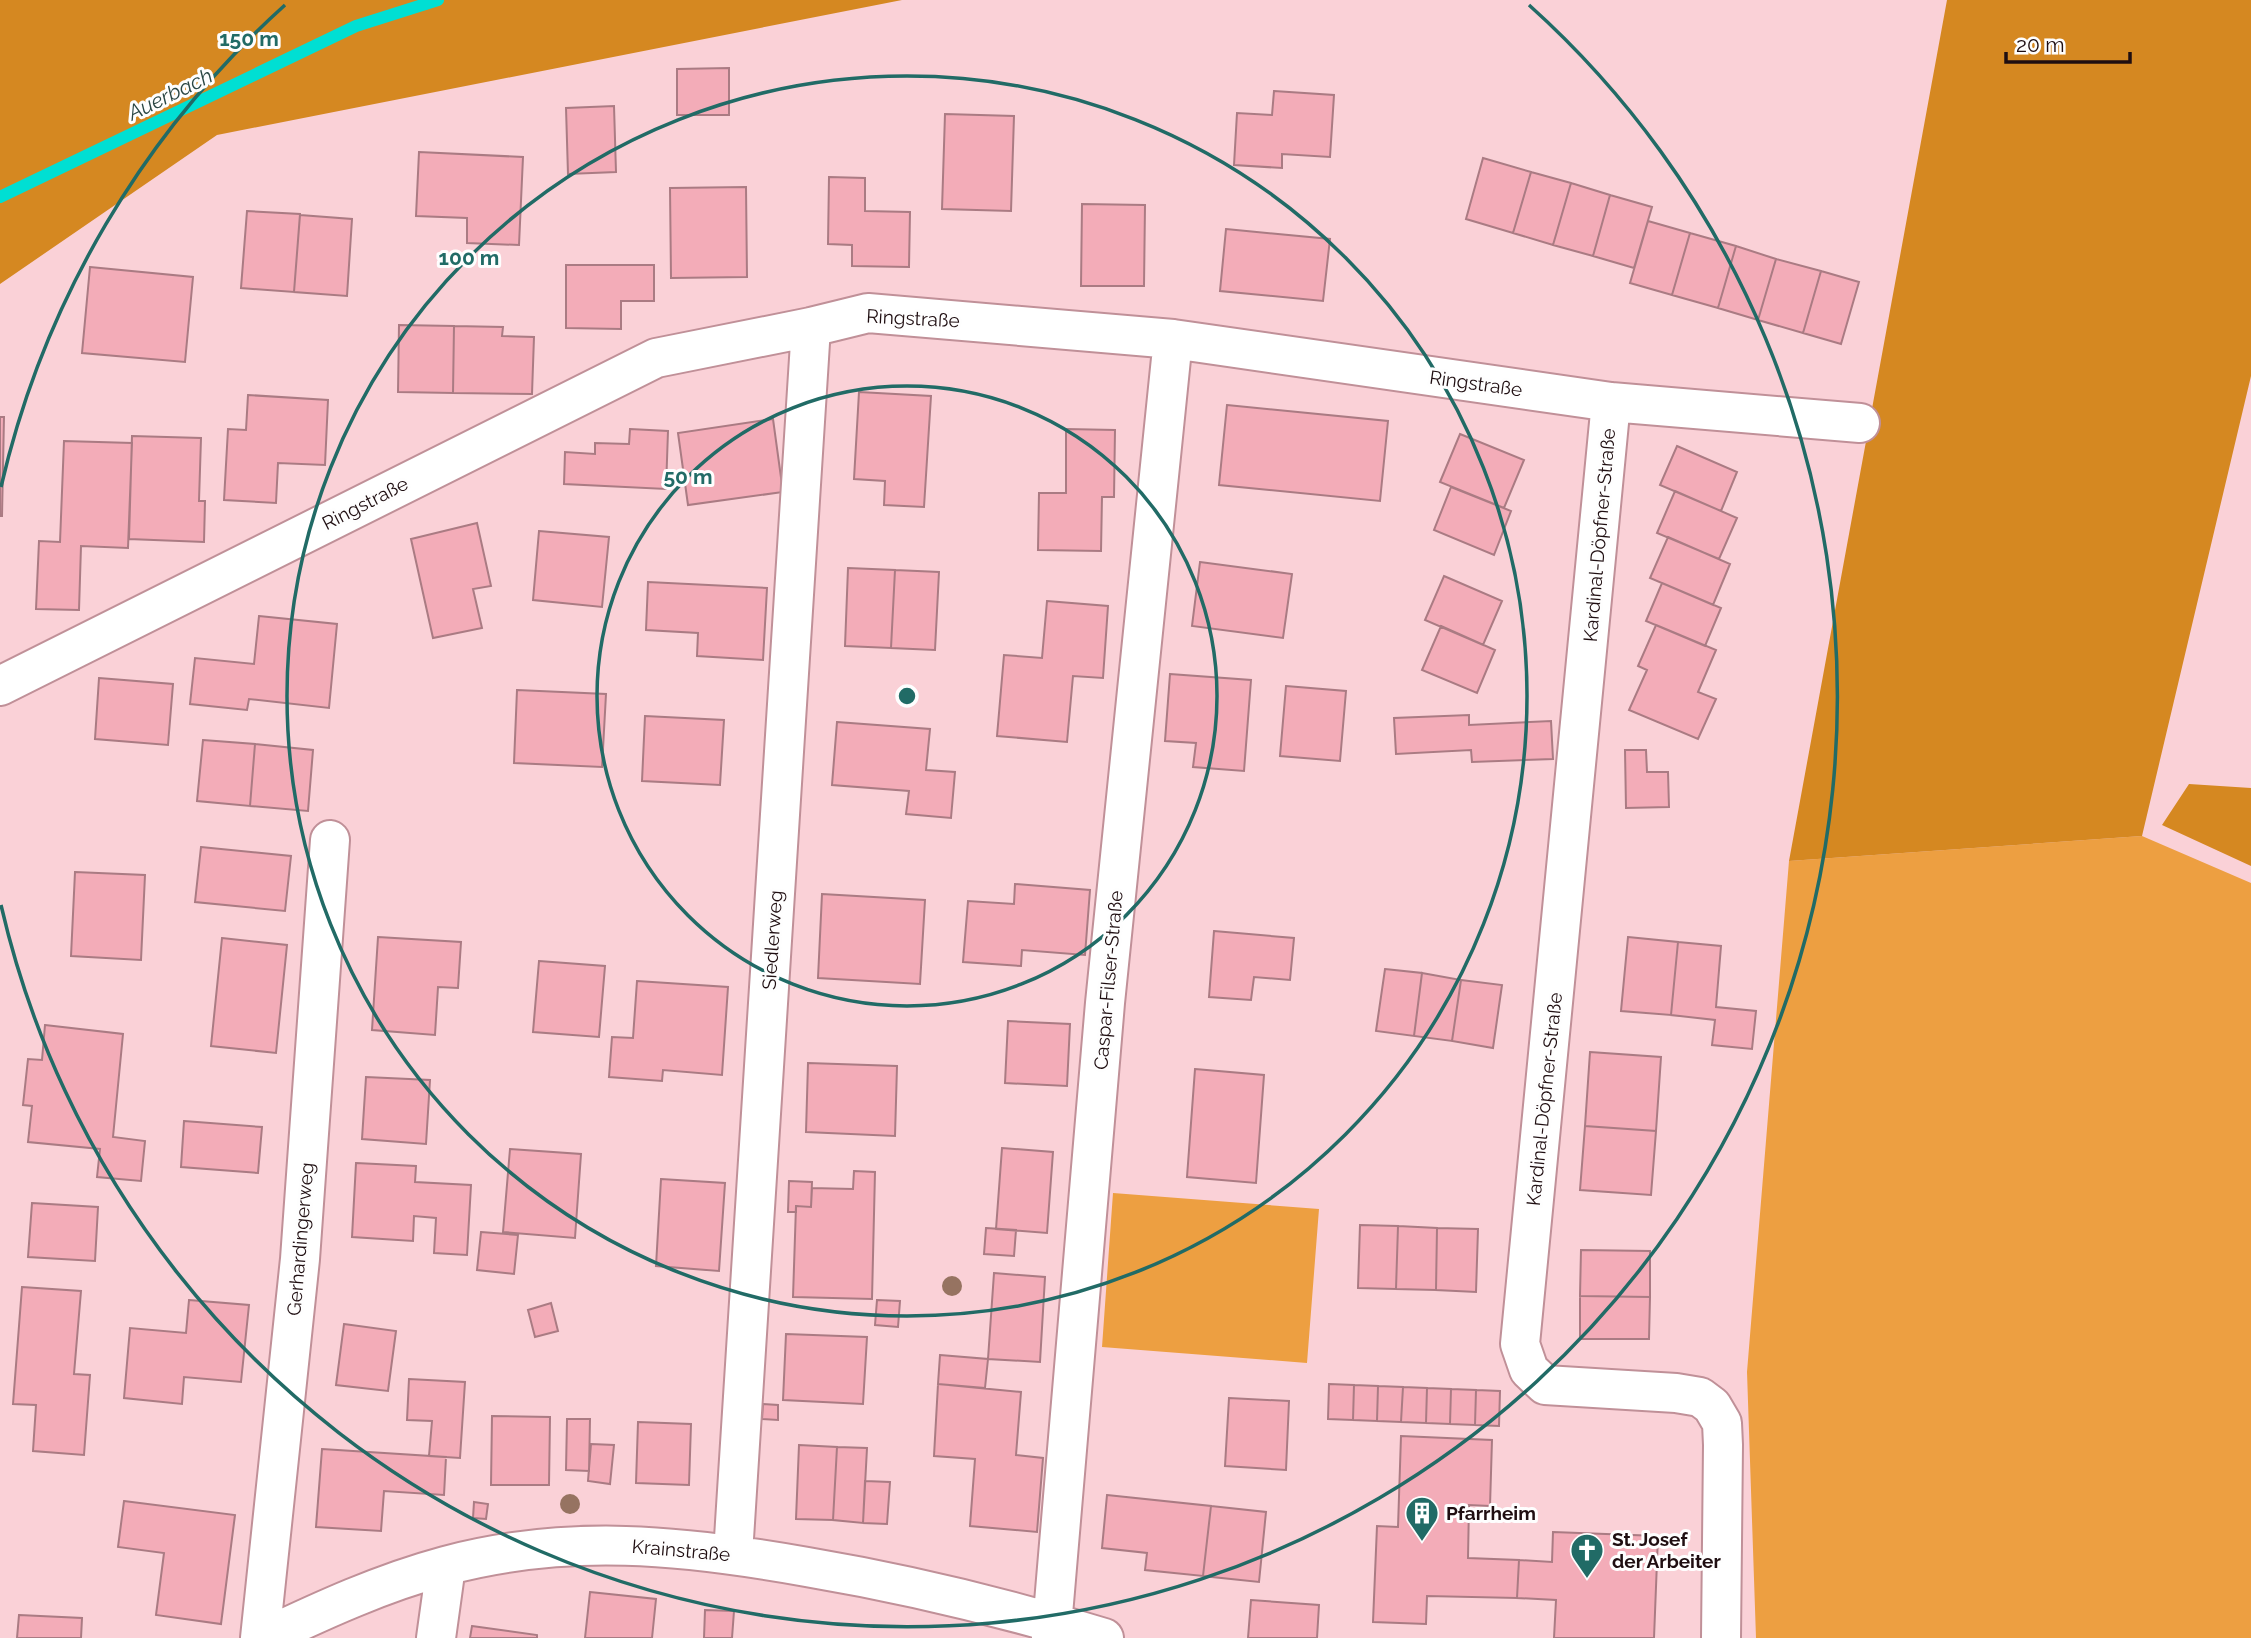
<svg xmlns="http://www.w3.org/2000/svg" width="2251" height="1638" font-family="Raleway,sans-serif">
  <style>
    .green { fill: #ed9f41 }
    .forest { fill: #d58821 }
    .lines { fill: none; stroke-linecap: round; stroke-linejoin: round }
    .stream { stroke: #00dfd3; stroke-width: 12 }
    .building { fill: #f3acb8; stroke: #aa7b83; stroke-width: 2 }
    .minor-casing { stroke: #c09098; stroke-width: 42 }
    .minor { stroke: #fff; stroke-width: 38 }
    .tree { fill: #967361 }
    .ring { fill: none; stroke: #216b66; stroke-width: 3.5 }
    .labels { text-anchor: middle; dominant-baseline: central; stroke-width: 6; stroke-linejoin: round; paint-order: stroke }
    .street-label { font-size: 19px; fill: #1f0e11; stroke: #fefefe }
    .poi-label { font-size: 19px; font-weight: bold; fill: #1f0e11; stroke: #fefefe; text-anchor: start }
    .water-label { font-size: 21px; font-style: italic; fill: #2a4643; stroke: #fefefe }
    .centre { fill: #216b66; stroke: #fefefe; stroke-width: 3.5 }
    .ring-label { font-size: 21px; text-anchor: middle; font-weight: bold; fill: #216b66; stroke: #fefefe; stroke-width: 6; stroke-linejoin: round; paint-order: stroke }
  </style>
  <rect width="100%" height="100%" fill="#fad1d7"/>
  <!-- green -->
  <path class="green" d="M2142 836 2251 883V1638H1756L1747 1372 1789 861Z
    M1113 1193 1319 1209 1307 1363 1102 1347Z"/>
  <!-- forest -->
  <path class="forest" d="M0 0H902L217 135 0 284Z
    M1947 0H2251V376L2142 836 1789 861Z
    M2189 784 2251 788V866L2162 825Z"/>
  <g class="lines">
    <!-- stream -->
    <path class="stream" d="M0 197 356 26 438 0"/>
  </g>
  <!-- building -->
  <path class="building" d="M729 68V115H677V69Z
    M1274 91 1334 95 1330 157 1282 154V168L1234 165 1237 113 1272 115Z
    M614 106 616 172 568 174 566 108Z
    M945 114 1014 116 1011 211 942 209Z
    M419 152 523 157 519 245 467 243V218L416 216Z
    M1483 158 1531 172 1513 233 1466 219Z
    M1531 172 1571 183 1553 245 1513 233Z
    M829 177 865 178V211L910 212 909 267 852 266V245L828 244Z
    M1571 183 1610 195 1593 256 1553 245Z
    M746 187 747 277 671 278 670 188Z
    M1610 195 1652 207 1634 268 1593 256Z
    M1082 204 1145 205 1144 286H1081Z
    M247 211 300 214 294 292 241 288Z
    M300 215 352 219 347 296 294 292Z
    M1648 221 1690 233 1672 295 1630 283Z
    M1226 229 1330 239 1323 301 1220 291Z
    M1690 233 1736 246 1718 308 1672 295Z
    M1736 246 1776 259 1758 320 1718 308Z
    M1776 259 1821 271 1803 333 1758 320Z
    M566 265H654V301H621V329L566 328Z
    M90 267 193 277 185 362 82 353Z
    M1821 271 1859 282 1841 344 1803 333Z
    M399 325 454 326 453 393 398 392Z
    M454 326 503 327 502 336 534 337 532 394 453 393Z
    M859 392 931 396 924 507 884 505 885 481 854 479Z
    M248 395 328 400 325 465 278 463 276 503 224 500 228 429 246 430Z
    M1227 405 1388 421 1380 501 1219 485Z
    M0 417H4L2 516H0Z
    M773 419 783 492 688 505 678 433Z
    M630 429 668 431 666 489 564 484 565 452 595 454V443L629 444Z
    M1066 429 1115 430 1114 497H1102L1101 551 1038 550 1039 493H1066Z
    M1460 434 1524 460 1504 508 1440 482Z
    M132 436 201 438 199 501H205L204 542 129 539Z
    M64 441 132 443 128 548 81 546 79 610 36 609 39 541 60 542Z
    M1677 446 1737 472 1721 511 1660 485Z
    M1451 487 1511 511 1494 555 1434 530Z
    M1675 491 1737 518 1719 559 1657 533Z
    M477 523 491 586 473 589 482 628 433 638 411 539Z
    M539 531 609 537 602 607 533 600Z
    M1668 537 1730 564 1713 605 1650 578Z
    M1200 562 1292 574 1283 638 1192 626Z
    M848 568 895 570 891 648 845 646Z
    M895 570 939 572 935 650 891 648Z
    M1444 576 1502 601 1483 645 1425 620Z
    M648 582 767 588 763 660 697 656 698 633 646 630Z
    M1662 583 1721 608 1705 646 1646 621Z
    M1047 601 1108 606 1103 678 1073 676 1067 742 997 736 1004 655 1042 658Z
    M259 616 337 624 329 708 249 699 247 710 190 704 195 658 254 664Z
    M1656 625 1716 650 1698 692 1716 699 1698 739 1629 710 1647 670 1638 666Z
    M1441 626 1495 650 1477 693 1422 670Z
    M1170 674 1251 680 1244 771 1193 767 1196 743 1165 741Z
    M99 678 173 684 168 745 95 739Z
    M1286 686 1346 691 1340 761 1280 756Z
    M517 690 606 694 602 767 514 763Z
    M1469 715V725L1551 721 1553 759 1472 762 1471 750 1396 754 1394 718Z
    M645 716 724 720 720 785 642 781Z
    M837 722 930 729 926 770 955 772 951 818 906 814 909 791 832 785Z
    M203 740 255 744 250 806 197 801Z
    M255 744 313 750 308 811 250 806Z
    M1625 750H1646L1647 772H1668L1669 807 1626 808Z
    M201 847 291 856 285 911 195 902Z
    M75 872 145 875 141 960 71 956Z
    M1015 884 1090 890 1085 955 1022 950 1021 966 963 962 968 901 1014 904Z
    M822 894 925 900 920 984 818 978Z
    M1214 931 1294 938 1290 980 1254 977 1251 1000 1209 997Z
    M378 937 461 942 458 988 438 987 435 1035 372 1030Z
    M1628 937 1678 942 1671 1015 1621 1011Z
    M222 938 287 945 276 1053 211 1046Z
    M1678 942 1721 946 1716 1007 1756 1011 1752 1049 1712 1045 1715 1020 1671 1015Z
    M539 961 605 966 599 1037 533 1032Z
    M1385 969 1422 973 1414 1036 1376 1031Z
    M1422 973 1461 980 1452 1041 1414 1036Z
    M1461 980 1502 985 1493 1048 1452 1041Z
    M637 981 728 987 722 1075 663 1070 662 1081 609 1077 612 1037 633 1038Z
    M1008 1021 1070 1024 1067 1086 1005 1083Z
    M45 1025 123 1034 113 1137 145 1141 141 1181 97 1177 100 1149 28 1142 32 1106 23 1105 28 1059 42 1060Z
    M1590 1052 1661 1057 1656 1131 1585 1126Z
    M808 1063 897 1066 895 1136 806 1132Z
    M1195 1069 1264 1075 1256 1183 1187 1177Z
    M366 1077 430 1080 426 1144 362 1139Z
    M184 1121 262 1127 258 1173 181 1167Z
    M1585 1126 1656 1131 1651 1195 1580 1190Z
    M1002 1148 1053 1152 1047 1233 996 1229Z
    M510 1149 581 1154 575 1238 503 1232Z
    M356 1163 416 1166 415 1182 471 1185 467 1255 434 1253 436 1218 414 1216 413 1241 352 1237Z
    M854 1171 875 1172 872 1299 793 1297 796 1206 811 1207 812 1188 853 1189Z
    M661 1179 725 1183 719 1271 656 1266Z
    M789 1181 812 1182 811 1207 796 1206V1212H788Z
    M32 1203 98 1207 95 1261 28 1257Z
    M1360 1225 1398 1226 1396 1289 1358 1288Z
    M1398 1226 1437 1228 1436 1290 1396 1289Z
    M986 1228 1016 1230 1014 1256 984 1254Z
    M1437 1228 1478 1229 1476 1292 1436 1290Z
    M481 1232 518 1235 514 1274 477 1270Z
    M1581 1250 1650 1251V1297L1580 1296Z
    M994 1273 1045 1277 1040 1362 988 1359Z
    M22 1287 81 1291 74 1374 90 1375 84 1455 33 1451 36 1405 13 1404Z
    M1580 1296 1650 1297 1649 1339H1580Z
    M189 1300 249 1305 241 1382 184 1377 182 1404 124 1398 130 1328 186 1333Z
    M877 1300 900 1301 898 1327 875 1325Z
    M551 1303 558 1331 535 1337 528 1310Z
    M344 1324 396 1331 388 1391 336 1385Z
    M786 1334 867 1337 863 1404 783 1400Z
    M940 1355 988 1359 985 1388 938 1384Z
    M409 1379 465 1382 460 1458 429 1456 432 1421 407 1420Z
    M938 1384 1021 1392 1016 1455 1043 1458 1037 1532 970 1526 975 1459 934 1456Z
    M1329 1384 1354 1385 1353 1420 1328 1419Z
    M1354 1385 1378 1386 1377 1421 1353 1420Z
    M1378 1386 1403 1387 1401 1422 1377 1421Z
    M1403 1387 1427 1388 1426 1423 1401 1422Z
    M1427 1388 1451 1389 1450 1424 1426 1423Z
    M1451 1389 1476 1390 1475 1425 1450 1424Z
    M1476 1390 1500 1391 1499 1426 1475 1425Z
    M1229 1398 1289 1401 1286 1470 1225 1466Z
    M763 1404 778 1405V1420L762 1419Z
    M492 1416 550 1417 549 1485H491Z
    M567 1419H590L589 1471 566 1470Z
    M638 1422 691 1424 689 1485 636 1483Z
    M1401 1436 1492 1440 1490 1506 1469 1505 1468 1558 1519 1560 1517 1598 1427 1596 1426 1624 1373 1622 1377 1526 1398 1527Z
    M591 1444 614 1445 610 1484 588 1481Z
    M799 1445 837 1447 833 1520 796 1519Z
    M837 1447 867 1448 863 1523 833 1520Z
    M322 1449 446 1457 444 1495 384 1491 381 1531 316 1527Z
    M865 1481 890 1482 887 1524 863 1523Z
    M1107 1495 1211 1506 1203 1576 1145 1570 1147 1553 1102 1548Z
    M124 1501 235 1515 221 1624 156 1615 164 1553 118 1547Z
    M474 1502 488 1504 486 1519 473 1518Z
    M1211 1506 1266 1512 1259 1582 1203 1576Z
    M1553 1532 1658 1536 1654 1638H1554L1556 1600 1517 1598 1519 1560 1552 1562Z
    M590 1592 656 1599 652 1638H585Z
    M1251 1600 1319 1605 1317 1638H1248Z
    M705 1610 734 1611 732 1638H704Z
    M19 1615 82 1618 81 1638H17Z
    M472 1626 537 1635V1638H470Z"/>
  <g class="lines">
    <defs>
      <path id="minor" d="M1611 402 1520 1344 1529 1370 1545 1385 1676 1393 1700 1397 1712 1406 1722 1423 1723 1445 1721 1638
        M0 686 656 358 811 327 868 313 1173 339 1611 402 1860 423
        M733 1554 811 327
        M260 1638 300 1259 330 840
        M264 1638C323 1610 382 1583 445 1566 568 1533 683 1545 807 1567 907 1584 1007 1608 1104 1638
        M436 1638 446 1566
        M1051 1638 1105 1003 1173 339"/>
    </defs>
    <!-- minor casing -->
    <use href="#minor" class="minor-casing"/>
    <!-- minor -->
    <use href="#minor" class="minor"/>
  </g>
  <!-- trees -->
  <g class="tree">
    <circle cx="952" cy="1286" r="10"/>
    <circle cx="570" cy="1504" r="10"/>
  </g>
  <!-- distance rings -->
  <g class="ring">
    <circle cx="907" cy="696" r="310"/>
    <circle cx="907" cy="696" r="620"/>
    <path d="M1 487A930 930 0 0 1 285 5M1529 5A930 930 0 1 1 1 905"/>
  </g>
  <!-- icons -->
  <defs>
    <symbol id="building-pin" viewBox="-11 -11 22 30"><path d="M0 17L-7.5 6A9.5 9.5 0 1 1 7.5 6Z" fill="#216b66" stroke="#fefefe"/><path d="M-4-6H4V6H1V3H-1V6H-4ZM-2.5-4.3h1.7v1.8h-1.7ZM.8-4.3h1.7v1.8H.8ZM-2.5-1h1.7V.8h-1.7ZM.8-1h1.7V.8H.8Z" fill="#fff"/></symbol>
    <symbol id="church-pin" viewBox="-11 -11 22 30"><path d="M0 17L-7.5 6A9.5 9.5 0 1 1 7.5 6Z" fill="#216b66" stroke="#fefefe"/><path d="M-1.2-6h2.4v3.5h3.3v2.4h-3.3V6h-2.4V-.1h-3.3v-2.4h3.3Z" fill="#fff"/></symbol>
  </defs>
  <g fill-rule="evenodd">
    <use href="#building-pin" x="1403" y="1494" width="38" height="52"/>
    <use href="#church-pin" x="1568" y="1531" width="38" height="52"/>
  </g>
  <g class="labels">
    <!-- street labels -->
    <g class="street-label">
      <text transform="translate(913 318) rotate(3)">Ringstraße</text>
      <text transform="translate(1476 383) rotate(8)">Ringstraße</text>
      <text transform="translate(365 503) rotate(-27)">Ringstraße</text>
      <text transform="translate(1599 535) rotate(-85)">Kardinal-Döpfner-Straße</text>
      <text transform="translate(772 940) rotate(-86)">Siedlerweg</text>
      <text transform="translate(1108 980) rotate(-85)">Caspar-Filser-Straße</text>
      <text transform="translate(1544 1099) rotate(-84)">Kardinal-Döpfner-Straße</text>
      <text transform="translate(300 1239) rotate(-85)">Gerhardingerweg</text>
      <text transform="translate(681 1550) rotate(5)">Krainstraße</text>
    </g>
    <!-- poi labels -->
    <g class="poi-label">
      <text x="1446" y="1513">Pfarrheim</text>
      <text x="1612" y="1539">St. Josef<tspan x="1612" dy="22">der Arbeiter</tspan></text>
    </g>
    <!-- water labels -->
    <g class="water-label">
      <text transform="translate(170 94) rotate(-26)">Auerbach</text>
    </g>
  </g>
  <circle cx="907" cy="696" r="10" class="centre"/>
  <g class="ring-label">
    <text x="249" y="46">150 m</text>
    <text x="469" y="265">100 m</text>
    <text x="688" y="484">50 m</text>
  </g>
  <!-- scale -->
  <path d="M2006 52v10h124v-10" fill="none" stroke="#1f0e11" stroke-width="3.5"/>
  <text x="2016" y="52" font-size="21" fill="#1f0e11" stroke="#fefefe" stroke-width="5" paint-order="stroke">20 m</text>
</svg>
